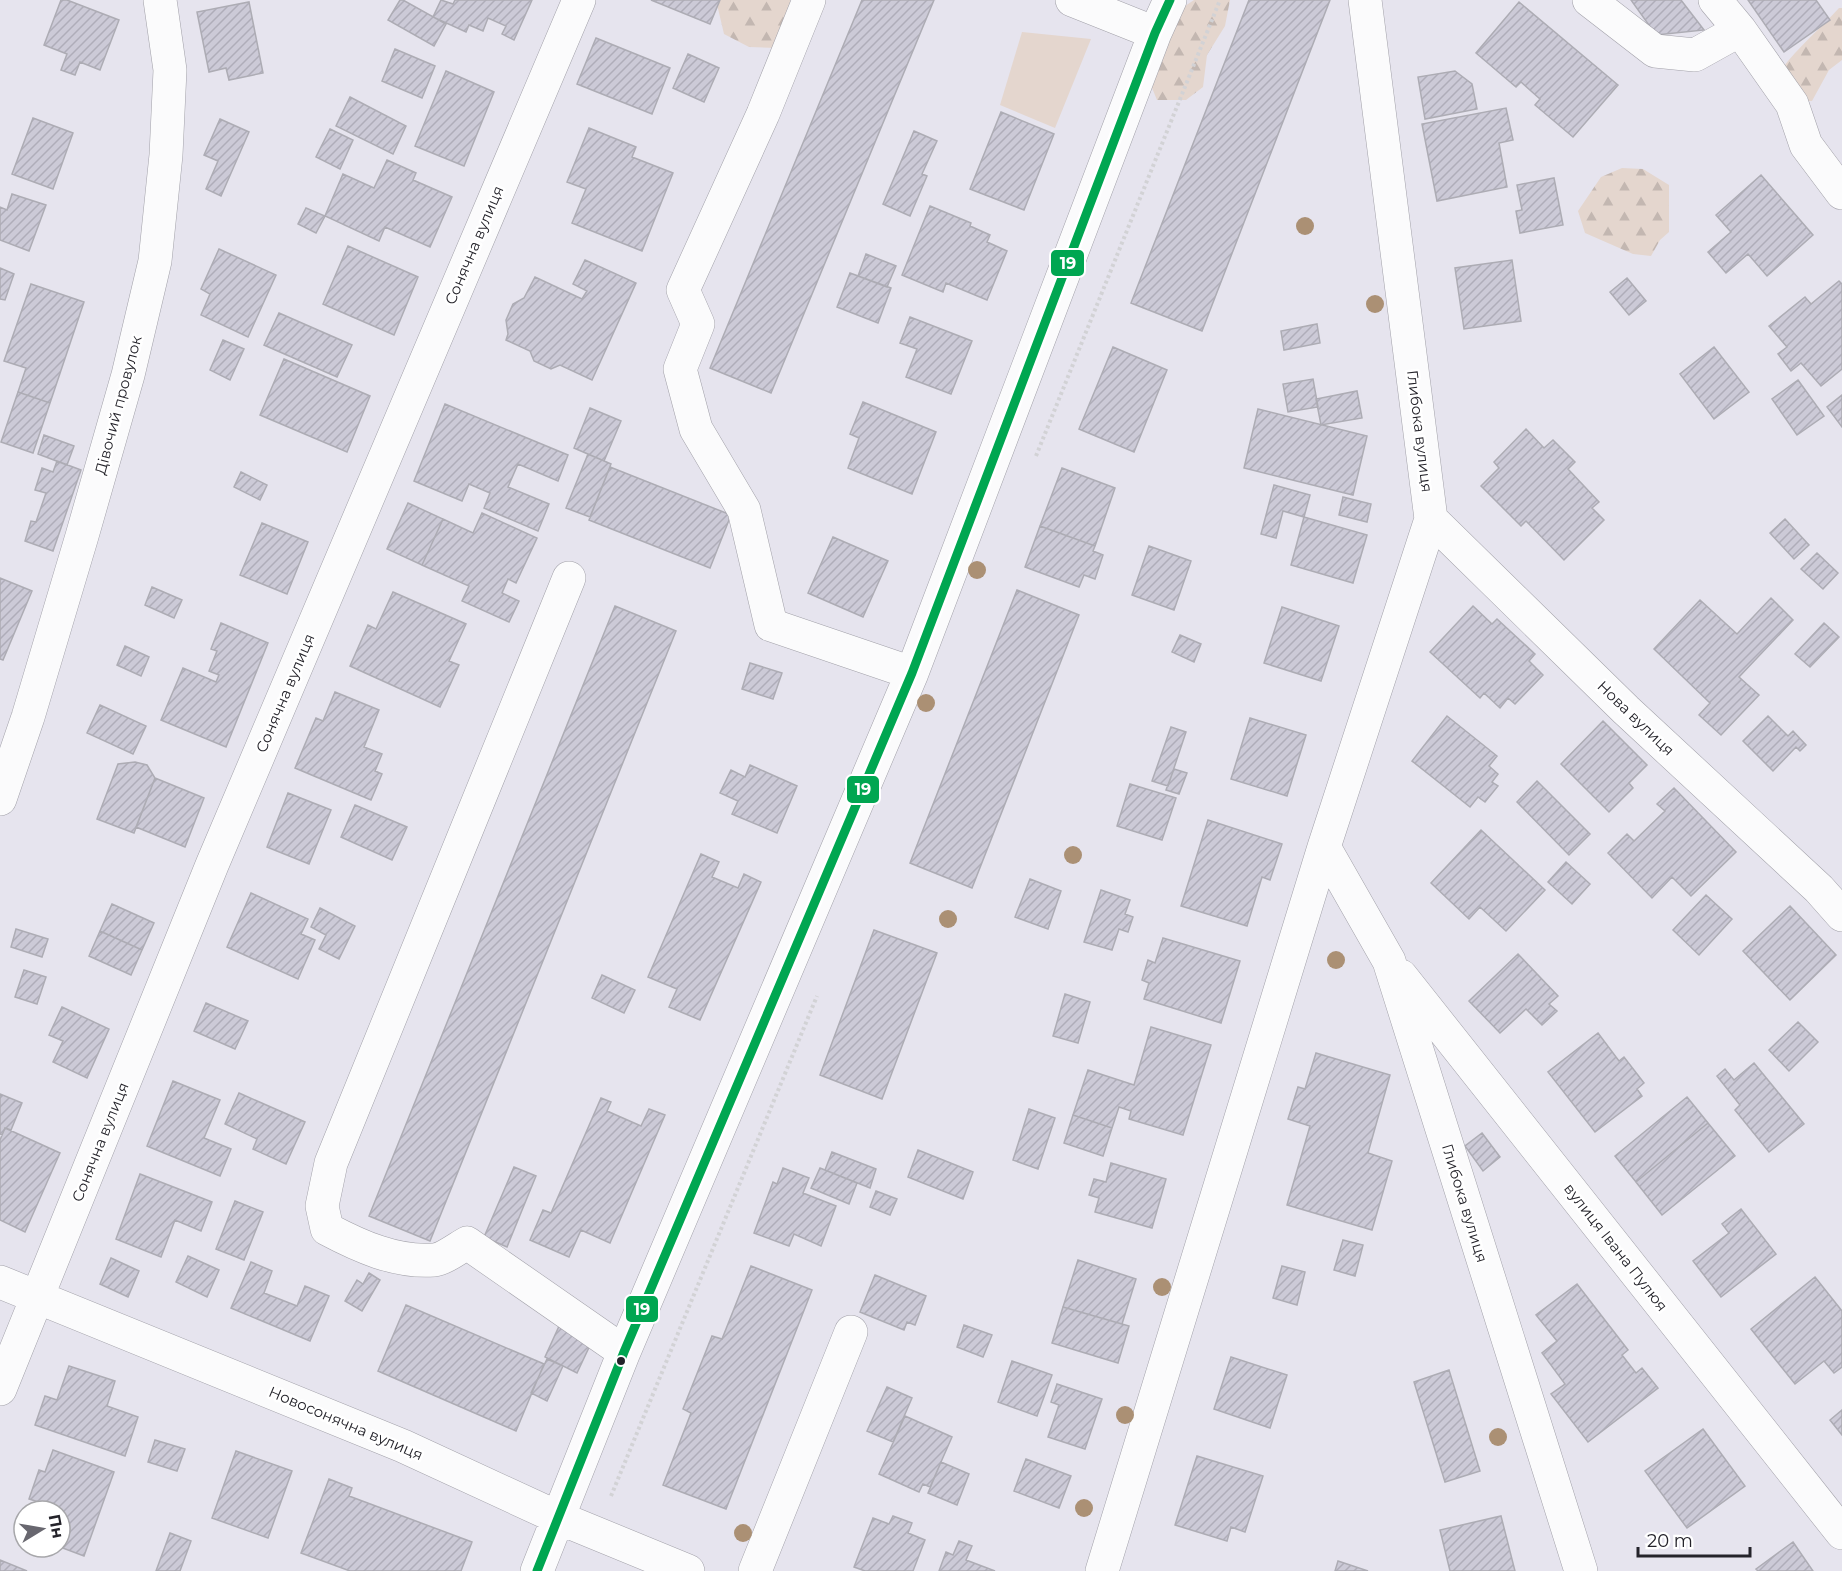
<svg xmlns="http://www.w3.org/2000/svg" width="1842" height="1571" font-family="Montserrat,sans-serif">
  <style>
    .forest { fill: url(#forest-firs) }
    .garden { fill: #e4d6ce }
    .building { fill: url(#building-hatch); stroke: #adacb4; stroke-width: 1.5 }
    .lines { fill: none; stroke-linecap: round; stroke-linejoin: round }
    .minor-casing { stroke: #a2a1a9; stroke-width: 34 }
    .path { stroke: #d2d2d5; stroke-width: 4; stroke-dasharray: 3 3; stroke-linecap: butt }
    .minor { stroke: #fbfbfc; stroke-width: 33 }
    .bus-1-casing { stroke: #fff; stroke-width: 14 }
    .bus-1 { stroke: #00a651; stroke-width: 9 }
    .tree { fill: #ab9074 }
    .bus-dot { fill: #24232a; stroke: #fff; stroke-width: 2 }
    .labels { text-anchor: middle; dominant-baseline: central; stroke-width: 5; stroke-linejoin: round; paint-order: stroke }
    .street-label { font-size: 15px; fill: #24232a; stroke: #fff }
    .line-badge { stroke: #fff; stroke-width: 2 }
    .badge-label { font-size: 16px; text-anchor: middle; font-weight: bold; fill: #fff }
  </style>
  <defs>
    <pattern id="forest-firs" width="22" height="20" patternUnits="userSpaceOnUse" patternTransform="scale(1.5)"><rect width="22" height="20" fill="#e4d6ce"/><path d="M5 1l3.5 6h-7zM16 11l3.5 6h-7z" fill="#c3b7b1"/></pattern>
    <pattern id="building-hatch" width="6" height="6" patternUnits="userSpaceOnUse" patternTransform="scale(1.5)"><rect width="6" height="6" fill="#cccad7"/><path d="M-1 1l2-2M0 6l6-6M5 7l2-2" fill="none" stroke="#afadb9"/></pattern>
  </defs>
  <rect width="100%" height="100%" fill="#e6e4ee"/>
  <!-- forest -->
  <path class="forest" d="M716 0H790L792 4 778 48 749 47 724 34Z
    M1194 0H1230L1225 26 1207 55 1203 87 1186 100H1157L1150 83 1152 65 1173 33V14Z
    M1839 8H1842V60L1829 70 1812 101H1795L1781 70C1799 46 1819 30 1839 8Z
    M1622 168 1643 169 1669 185V232L1660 240 1651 256 1633 254 1585 233 1578 211 1601 177Z"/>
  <!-- garden -->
  <path class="garden" d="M1022 32 1091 39 1055 128 1000 105Z"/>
  <!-- building -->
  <path class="building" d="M61 0H67L119 20 100 70 80 62 75 75 61 70 67 54 44 45Z
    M400 0H403L446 24 434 46 388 20Z
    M441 0 453 4 455 0H532L514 40 502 34 506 26 488 18 483 31 469 25 466 32 433 17Z
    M651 0H720L710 24Z
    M862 0H934L771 393 710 368Z
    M1249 0H1330L1202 331 1131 303Z
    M1631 0H1681L1704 30 1656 35Z
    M1748 0H1816L1830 20 1784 52Z
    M249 2 263 73 229 80 226 68 209 72 197 12Z
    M1519 2 1618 85 1573 137 1535 105 1540 99 1521 82 1516 87 1476 53Z
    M596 38 670 68 652 114 577 84Z
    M395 49 435 66 422 98 382 81Z
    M688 54 719 68 704 102 673 88Z
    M446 71 494 92 464 166 415 146Z
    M1455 71 1472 84 1477 109 1425 119 1418 77Z
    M350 97 406 126 393 154 336 126Z
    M1506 108 1513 140 1499 143 1507 187 1437 201 1422 124Z
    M1001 112 1054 134 1024 210 970 189Z
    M33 118 73 133 53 189 12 174Z
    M220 119 249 132 221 196 206 189 218 161 204 155Z
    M589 128 636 147 632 157 673 173 642 251 572 223 586 189 567 182Z
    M330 129 353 140 340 169 316 157Z
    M914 131 937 141 922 174 927 176 910 216 883 204Z
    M387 160 416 173 413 180 452 197 430 247 385 227 379 241 325 216 343 174 374 188Z
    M1761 175 1813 235 1767 276 1748 254 1726 273 1708 252 1731 232 1716 215Z
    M1554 178 1563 225 1520 233 1516 211 1522 210 1517 185Z
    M12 194 46 205 29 251 0 240V207L7 210Z
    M930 206 971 223 970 226 990 235 987 242 1007 251 987 300 946 283 943 292 902 275Z
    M306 208 325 216 316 233 298 224Z
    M348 246 418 277 394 335 323 304Z
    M219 249 276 275 248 337 201 315 210 294 201 289Z
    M866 254 896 266 887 287 858 276Z
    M585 260 636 283 592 380 560 365 551 369 534 361 530 351 506 340 508 334 506 320 513 304 524 298 535 277 582 299 587 291 573 284Z
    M1512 260 1521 321 1464 329 1455 268Z
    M0 268 14 274 5 300 0 299Z
    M850 273 891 288 878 323 837 307Z
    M1627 278 1646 301 1629 315 1610 292Z
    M1839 281 1842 284V369L1821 386 1801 363 1791 371 1778 354 1787 347 1769 326 1805 297 1811 304Z
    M31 284 84 302 50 403 18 392 26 368 4 361Z
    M279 313 352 345 337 377 264 345Z
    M910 317 972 341 951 394 906 377 917 349 900 343Z
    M1317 324 1320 343 1284 350 1281 331Z
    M223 340 244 349 230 380 210 370Z
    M1113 347 1167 370 1134 452 1079 429Z
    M1714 347 1749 392 1714 419 1680 374Z
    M284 359 370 396 347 452 260 415Z
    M1313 379 1318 407 1288 412 1283 384Z
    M1798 380 1824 416 1797 435 1772 399Z
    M1357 391 1362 418 1321 425 1316 399Z
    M18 392 50 403 33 453 1 442Z
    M1842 395V427L1827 407Z
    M863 402 936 432 912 494 848 468 859 438 850 434Z
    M445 404 568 455 558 481 518 464 508 487 549 504 538 531 484 508 490 493 469 484 462 501 414 481Z
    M590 408 621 421 604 461 574 448Z
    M1258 409 1367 436 1353 495 1244 468Z
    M1526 429 1544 448 1553 440 1575 462 1568 469 1599 502 1592 508 1604 520 1564 560 1526 521 1521 526 1481 486 1499 468 1494 462Z
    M44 435 74 446 67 465 38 454Z
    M588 454 611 464 590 517 566 508Z
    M57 461 81 470 53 551 25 541 31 521 36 522 46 493 35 490 42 468 53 472Z
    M610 467 731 515 710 568 589 520Z
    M1062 468 1115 488 1095 546 1040 526Z
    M241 472 267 485 260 500 234 487Z
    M1274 485 1310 495 1304 517 1283 511 1276 538 1261 534Z
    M1343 497 1371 504 1367 522 1339 515Z
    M408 503 443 519 422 565 387 549Z
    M482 513 537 538 516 583 508 579 502 593 519 601 509 622 462 601 469 586 422 565 443 519 473 533Z
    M1304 517 1367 535 1353 583 1291 565Z
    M1785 519 1809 545 1794 559 1770 533Z
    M262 523 308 542 287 594 240 575Z
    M1040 526 1095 546 1093 551 1103 555 1095 579 1084 575 1079 587 1025 567Z
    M833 537 888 561 863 617 808 593Z
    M1149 546 1191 561 1174 610 1132 595Z
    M1817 553 1838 573 1823 589 1801 569Z
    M0 578 32 591 3 660 0 659Z
    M152 587 182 600 174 618 145 605Z
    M1017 590 1079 615 972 888 910 863Z
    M393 592 466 624 449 661 459 665 440 707 350 666 368 625 376 629Z
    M1771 598 1793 620 1739 677 1759 695 1721 735 1699 715 1710 703 1654 649 1700 600 1737 634Z
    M615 606 676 631 430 1241 369 1216Z
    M1473 606 1492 624 1497 619 1535 654 1529 661 1543 675 1515 704 1508 698 1500 708 1484 693 1480 698 1430 652Z
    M1282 607 1339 626 1321 681 1264 663Z
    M221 623 268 643 226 747 161 720 183 668 216 682 219 675 209 671 217 651 211 649Z
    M1824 623 1839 637 1810 667 1795 654Z
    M1180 635 1201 644 1194 662 1172 652Z
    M125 646 149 657 141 676 117 665Z
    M750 663 782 673 773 699 742 689Z
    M335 692 379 710 364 747 382 754 375 771 382 774 371 800 295 768 316 718 323 721Z
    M100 705 146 726 133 754 87 733Z
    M1447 716 1497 756 1489 766 1498 774 1492 782 1498 786 1485 802 1478 797 1470 807 1412 761Z
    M1768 716 1788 736 1793 731 1806 745 1800 751 1796 747 1773 771 1743 741Z
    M1250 718 1306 735 1287 796 1231 779Z
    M1603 721 1647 765 1629 783 1633 788 1609 812 1561 764Z
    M1171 727 1186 732 1168 786 1152 781Z
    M135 762 147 765 155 778 134 833 97 819 118 764Z
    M750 765 797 786 777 833 732 814 738 801 720 793 731 770 745 777Z
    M1174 769 1187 773 1179 794 1166 790Z
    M155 778 204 798 185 847 136 827Z
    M1537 781 1590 834 1569 855 1517 802Z
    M1130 784 1176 798 1162 840 1117 826Z
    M1674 788 1736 852 1691 896 1672 877 1652 898 1608 853 1627 834 1634 841 1665 811 1657 804Z
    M288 793 331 810 309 864 267 847Z
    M355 805 407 827 392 860 341 837Z
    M1208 820 1282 844 1270 880 1262 877 1247 926 1181 906Z
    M1481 830 1545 890 1506 931 1480 907 1469 919 1431 883Z
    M701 854 719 862 712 877 738 888 744 874 761 882 700 1020 669 1007 677 989 648 977Z
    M1566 862 1590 884 1572 904 1548 882Z
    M1030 879 1061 891 1048 929 1015 917Z
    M1101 890 1130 900 1125 914 1133 917 1128 932 1119 929 1112 950 1084 942Z
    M251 893 308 919 301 934 315 940 298 979 227 947Z
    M1706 895 1732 919 1699 955 1673 930Z
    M112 904 154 923 142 950 100 931Z
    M1790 906 1836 955 1790 1000 1743 951Z
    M320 908 355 926 339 959 319 949 326 935 311 927Z
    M16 929 48 939 42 957 11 947Z
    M874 930 937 953 882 1099 820 1075Z
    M100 931 142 950 131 975 89 956Z
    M1163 938 1240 961 1221 1023 1144 999 1149 983 1142 980 1148 960 1155 963Z
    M1518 954 1558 996 1549 1004 1557 1011 1542 1025 1526 1009 1500 1033 1469 1001Z
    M24 970 46 977 37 1004 15 997Z
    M602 975 635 990 624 1013 592 998Z
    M1065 994 1090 1002 1078 1043 1053 1036Z
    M206 1003 248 1021 235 1049 194 1031Z
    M62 1007 109 1029 87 1078 53 1062 63 1041 49 1035Z
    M1798 1022 1818 1042 1789 1071 1769 1050Z
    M1151 1027 1211 1045 1183 1135 1129 1119 1131 1111 1119 1107 1112 1128 1073 1115 1088 1070 1134 1085Z
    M1598 1033 1619 1061 1624 1057 1644 1083 1637 1089 1642 1096 1595 1132 1548 1072Z
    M1316 1053 1390 1075 1368 1153 1392 1161 1372 1230 1287 1205 1310 1126 1288 1119 1298 1087 1305 1089Z
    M1754 1063 1804 1124 1769 1152 1735 1110 1740 1105 1717 1076 1725 1069 1734 1080Z
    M173 1081 220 1100 204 1138 231 1149 220 1176 147 1146Z
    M239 1093 305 1122 286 1164 253 1149 257 1139 225 1124Z
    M0 1094 22 1103 11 1130 5 1128 2 1135 0 1134Z
    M1687 1097 1708 1123 1636 1182 1615 1156Z
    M601 1098 611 1102 607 1111 641 1126 649 1109 665 1115 610 1243 581 1230 569 1257 530 1240 543 1210 551 1213Z
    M1029 1109 1055 1118 1038 1169 1013 1160Z
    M1073 1115 1112 1128 1103 1156 1064 1143Z
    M1708 1123 1735 1156 1662 1215 1636 1182Z
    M5 1128 60 1153 25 1232 0 1220V1140Z
    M1482 1133 1500 1157 1483 1171 1465 1146Z
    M918 1150 973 1172 963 1199 908 1177Z
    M832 1152 876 1169 870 1188 825 1170Z
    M1111 1163 1166 1179 1152 1228 1095 1212 1099 1198 1089 1195 1094 1179 1106 1182Z
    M514 1167 536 1176 507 1247 484 1237Z
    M783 1168 809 1178 803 1193 836 1206 821 1246 794 1234 789 1246 754 1233 773 1182 777 1184Z
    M820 1168 857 1183 849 1204 811 1188Z
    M140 1174 212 1202 201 1231 175 1220 161 1257 116 1239Z
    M876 1191 897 1199 890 1215 870 1207Z
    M235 1201 263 1212 244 1260 216 1249Z
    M1741 1209 1776 1254 1721 1297 1693 1261 1729 1233 1722 1224Z
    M1343 1240 1363 1245 1355 1276 1334 1270Z
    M188 1256 219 1270 207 1297 176 1282Z
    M111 1258 139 1271 128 1297 100 1284Z
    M1078 1260 1136 1279 1122 1324 1063 1307Z
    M251 1262 272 1271 264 1293 297 1306 305 1286 329 1296 310 1341 231 1308Z
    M751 1266 812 1290 726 1509 663 1485 691 1413 683 1409 712 1336 722 1339Z
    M1282 1266 1305 1272 1297 1305 1273 1298Z
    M369 1273 380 1280 362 1311 345 1301 357 1280 363 1284Z
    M875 1275 926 1296 915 1325 907 1322 904 1330 860 1312Z
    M1815 1277 1842 1311V1367L1834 1373 1824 1361 1795 1384 1751 1329Z
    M1577 1284 1628 1350 1622 1355 1636 1373 1642 1368 1658 1388 1588 1442 1551 1394 1565 1384 1542 1353 1557 1341 1536 1315Z
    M406 1305 544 1364 516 1431 378 1371Z
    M1063 1307 1129 1326 1118 1363 1052 1343Z
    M560 1324 592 1341 577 1373 545 1357Z
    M964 1325 992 1335 983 1357 957 1347Z
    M1231 1357 1287 1375 1270 1428 1214 1409Z
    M547 1359 563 1366 547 1401 531 1393Z
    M1012 1361 1052 1375 1037 1416 998 1402Z
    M69 1366 115 1381 107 1406 138 1417 125 1456 35 1425 45 1396 57 1400Z
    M1449 1370 1480 1471 1445 1482 1414 1382Z
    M1057 1384 1102 1399 1085 1449 1048 1437 1059 1405 1051 1402Z
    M887 1387 912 1398 893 1442 867 1431Z
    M1842 1410V1435L1830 1420Z
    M905 1416 952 1437 930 1487 923 1484 919 1492 879 1474Z
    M1703 1429 1745 1486 1687 1528 1645 1471Z
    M155 1440 185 1449 177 1471 148 1462Z
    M53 1450 114 1472 84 1556 60 1547V1511H39L42 1503 29 1499 39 1470 45 1472Z
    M236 1451 292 1471 268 1538 212 1518Z
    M1197 1456 1263 1476 1245 1532 1231 1527 1227 1541 1175 1525Z
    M1026 1459 1071 1476 1059 1508 1014 1491Z
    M941 1462 969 1474 957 1505 928 1493Z
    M329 1479 352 1488 349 1496 472 1542 461 1571H350L301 1553Z
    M893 1516 912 1523 908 1533 925 1540 913 1571H865L854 1567 873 1518 889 1524Z
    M1501 1516 1515 1571H1450L1440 1530Z
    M170 1533 191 1541 180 1571H156Z
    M959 1541 972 1546 966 1560 995 1571H939L946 1552 953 1555Z
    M1793 1542 1813 1571H1758L1756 1569Z
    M0 1560 27 1571H0Z
    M1338 1561 1368 1571H1335Z"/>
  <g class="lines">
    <defs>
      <path id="minor" d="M809 0 763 114 683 290 698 324 680 369 696 429 744 510 771 625 912 673
        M1072 0 1155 33
        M1589 0 1655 51 1695 55 1740 30
        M1715 0 1740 30 1792 104 1806 145 1842 193
        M1431 519 1626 710 1819 889 1842 915
        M569 578 331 1163 322 1206 327 1229C359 1246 396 1263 434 1260 444 1259 458 1248 467 1243L624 1352
        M0 799 28 717 82 536 128 375 155 261 166 155 170 70 160 0
        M1324 847 1389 961 1581 1571
        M1401 976 1842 1533
        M0 1282 403 1446 559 1518 688 1571
        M0 1389 212 865 579 0
        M537 1571 624 1352 912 673 1155 33 1170 0
        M755 1571 851 1332
        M1102 1571 1324 847 1431 519 1365 0"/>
    </defs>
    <!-- minor casing -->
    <use href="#minor" class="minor-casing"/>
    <!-- path -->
    <path class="path" d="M1036 456 1220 0
      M611 1496 817 996"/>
    <!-- minor -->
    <use href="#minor" class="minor"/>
    <defs>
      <path id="bus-1" d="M537 1571 624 1352 912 673 1155 33 1170 0"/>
    </defs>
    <!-- bus-1 casing -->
    <use href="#bus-1" class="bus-1-casing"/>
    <!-- bus-1 -->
    <use href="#bus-1" class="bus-1"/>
  </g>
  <!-- trees -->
  <g class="tree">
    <circle cx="1305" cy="226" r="9"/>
    <circle cx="1375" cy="304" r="9"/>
    <circle cx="977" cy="570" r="9"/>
    <circle cx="926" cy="703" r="9"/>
    <circle cx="1073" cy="855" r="9"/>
    <circle cx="948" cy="919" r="9"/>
    <circle cx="1336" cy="960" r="9"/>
    <circle cx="1162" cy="1287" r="9"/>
    <circle cx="1125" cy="1415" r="9"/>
    <circle cx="1498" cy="1437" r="9"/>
    <circle cx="1084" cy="1508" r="9"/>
    <circle cx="743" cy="1533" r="9"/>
  </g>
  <!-- markers -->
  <circle class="bus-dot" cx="621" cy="1361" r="5"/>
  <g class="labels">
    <!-- street labels -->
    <g class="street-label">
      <text transform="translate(474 245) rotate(-67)">Сонячна вулиця</text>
      <text transform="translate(118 405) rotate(-75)">Дівочий провулок</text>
      <text transform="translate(1420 431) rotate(83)">Глибока вулиця</text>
      <text transform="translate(285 693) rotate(-67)">Сонячна вулиця</text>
      <text transform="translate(1636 718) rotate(44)">Нова вулиця</text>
      <text transform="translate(100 1142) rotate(-68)">Сонячна вулиця</text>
      <text transform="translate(1465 1203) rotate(73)">Глибока вулиця</text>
      <text transform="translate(1616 1247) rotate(52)">вулиця Івана Пулюя</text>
      <text transform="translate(346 1423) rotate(23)">Новосонячна вулиця</text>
    </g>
  </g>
  <g class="line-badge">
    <rect x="1050" y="249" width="35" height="28" rx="6" fill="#00a651"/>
    <rect x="846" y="775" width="34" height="29" rx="6" fill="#00a651"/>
    <rect x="625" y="1295" width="34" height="28" rx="6" fill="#00a651"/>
  </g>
  <g class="badge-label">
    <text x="1068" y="269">19</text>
    <text x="863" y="795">19</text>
    <text x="642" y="1315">19</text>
  </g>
  <!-- north arrow -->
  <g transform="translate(42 1529) rotate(79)"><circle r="28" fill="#ffffff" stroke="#a7a7aa" stroke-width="1.5"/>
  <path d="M0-4.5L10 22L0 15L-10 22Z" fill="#68676f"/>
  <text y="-9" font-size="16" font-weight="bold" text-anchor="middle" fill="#24232a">Пн</text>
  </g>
  <!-- scale -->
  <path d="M1638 1547v9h112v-9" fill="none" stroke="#24232a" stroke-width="3"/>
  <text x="1647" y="1547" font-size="18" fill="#24232a" stroke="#ffffff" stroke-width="4.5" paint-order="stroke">20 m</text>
</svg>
